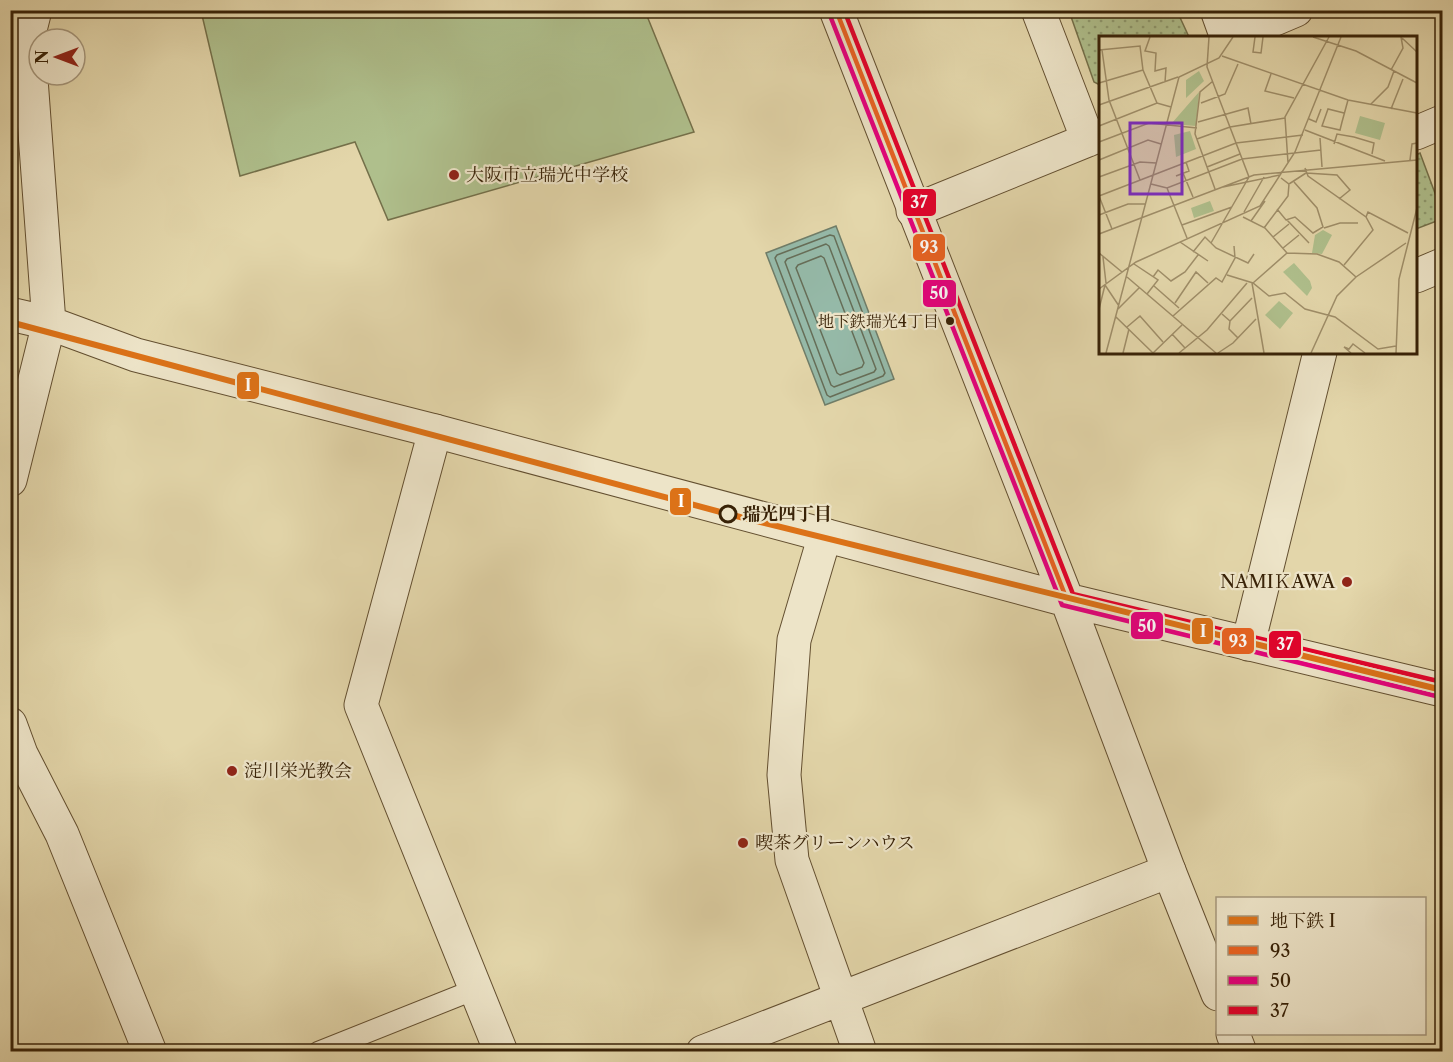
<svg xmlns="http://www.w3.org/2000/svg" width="1453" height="1062" font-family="'Libre Caslon Text','Noto Serif JP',serif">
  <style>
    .cemetery { fill: url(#cemetery-stones); stroke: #74704a; stroke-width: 1.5 }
    .park { fill: url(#park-dots); stroke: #74704a; stroke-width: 1.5 }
    .pitch { fill: #afbf8c; stroke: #74704a; stroke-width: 1.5 }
    .water { fill: #95b9a8; stroke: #707d68; stroke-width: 1.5 }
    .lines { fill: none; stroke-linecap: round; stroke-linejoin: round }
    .shore { stroke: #666e58; stroke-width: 1.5 }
    .service-casing { stroke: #634f30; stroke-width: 22 }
    .minor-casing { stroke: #634f30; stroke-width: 35 }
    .tertiary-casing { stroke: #634f30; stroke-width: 35 }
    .service { stroke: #ede4c8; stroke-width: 20 }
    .minor { stroke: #ede4c8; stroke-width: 33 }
    .tertiary { stroke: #ede4c8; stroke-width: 33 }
    .bus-1-casing { stroke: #ede4c8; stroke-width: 9 }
    .bus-2-casing { stroke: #ede4c8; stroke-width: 9 }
    .bus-3-casing { stroke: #ede4c8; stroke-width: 9 }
    .bus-1 { stroke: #e96221; stroke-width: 4.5 }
    .bus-2 { stroke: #e5007d; stroke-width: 4.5 }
    .bus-3 { stroke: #e4002b; stroke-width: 4.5 }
    .metro-1-casing { stroke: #ede4c8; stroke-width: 10 }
    .metro-1 { stroke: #dc7218; stroke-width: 6 }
    .poi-dot { fill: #8f2418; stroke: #ede4c8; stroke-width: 2 }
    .bus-dot { fill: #382207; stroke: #ede4c8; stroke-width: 2 }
    .stop-dot { fill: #ede4c8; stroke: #382207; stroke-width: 3 }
    .labels { text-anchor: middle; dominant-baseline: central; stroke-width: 4.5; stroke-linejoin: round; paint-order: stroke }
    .bus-label { font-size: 16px; fill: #382207; stroke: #ede4c8; text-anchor: end }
    .poi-label { font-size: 18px; fill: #382207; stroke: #ede4c8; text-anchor: start }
    .stop-label { font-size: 18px; font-weight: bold; fill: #382207; stroke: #ede4c8; text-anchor: start }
    .inset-road { fill: none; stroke: #9f8e69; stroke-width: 1.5 }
    .view { fill: #7b2cbf; fill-opacity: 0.15; stroke: #7b2cbf; stroke-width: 3 }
    .inset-edge { fill: none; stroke: #382207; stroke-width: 3 }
    .line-badge { stroke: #ede4c8; stroke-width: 2 }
    .badge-label { font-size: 16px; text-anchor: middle; font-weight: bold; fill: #fff }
  </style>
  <defs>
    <pattern id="cemetery-stones" width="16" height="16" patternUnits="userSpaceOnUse" patternTransform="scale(1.5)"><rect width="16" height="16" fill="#afbf8c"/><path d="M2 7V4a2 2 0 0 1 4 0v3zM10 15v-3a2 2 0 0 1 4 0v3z" fill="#8f9b70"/></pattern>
    <pattern id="park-dots" width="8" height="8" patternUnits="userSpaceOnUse" patternTransform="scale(1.5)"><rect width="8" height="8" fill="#afbf8c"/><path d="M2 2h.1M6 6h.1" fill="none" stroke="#8f9b70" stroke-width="1.8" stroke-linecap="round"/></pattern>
  </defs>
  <rect width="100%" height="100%" fill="#e3d6aa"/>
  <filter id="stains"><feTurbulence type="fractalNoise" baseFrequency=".00333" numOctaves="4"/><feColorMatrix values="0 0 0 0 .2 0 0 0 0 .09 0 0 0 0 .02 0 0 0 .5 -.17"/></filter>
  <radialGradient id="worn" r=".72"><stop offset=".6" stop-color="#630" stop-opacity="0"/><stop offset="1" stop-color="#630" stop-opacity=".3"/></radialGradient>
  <!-- cemetery -->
  <path class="cemetery" d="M10 95 17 194 11 201H10Z"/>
  <!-- park -->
  <path class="park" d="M1069 11H1177L1189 37 1100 38V85L1094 82Z
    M1420 153 1442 212V219L1416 229V155Z"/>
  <!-- pitch -->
  <path class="pitch" d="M201 11H645L694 132 388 220 355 142 240 176Z"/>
  <!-- water -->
  <path class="water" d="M836 226 894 379 825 405 766 253Z"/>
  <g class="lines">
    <!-- shore -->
    <path class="shore" d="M830 235 834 236 885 373 883 376 830 397 827 395 775 258 777 255Z
      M826 244 829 246 876 369 874 372 834 387 831 385 785 262 787 259Z
      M821 256 824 258 864 363 862 367 840 375 837 373 796 268 798 265Z"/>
    <defs>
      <path id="service" d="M318 1052 476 989"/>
      <path id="minor" d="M1038 10 1088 140
        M1217 10 1227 38
        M1230 38 1296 10
        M1416 133 1442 122
        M913 211 1100 135
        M1416 276 1442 265
        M435 431 361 705 501 1052
        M10 480 49 323
        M825 535 794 640 784 775 792 860 860 1052
        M1248 644 1320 352
        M10 724 21 754 62 834 150 1052
        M703 1052 1169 871"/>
      <path id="tertiary" d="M35 10 28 38 49 323
        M836 10 1067 600 1169 871 1218 994
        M10 314 49 323 136 355 435 431 1067 600 1442 690
        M1233 1034 1240 1052"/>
    </defs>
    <!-- service casing -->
    <use href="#service" class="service-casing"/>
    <!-- minor casing -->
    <use href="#minor" class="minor-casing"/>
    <!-- tertiary casing -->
    <use href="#tertiary" class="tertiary-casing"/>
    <!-- service -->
    <use href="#service" class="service"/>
    <!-- minor -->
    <use href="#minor" class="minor"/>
    <!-- tertiary -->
    <use href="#tertiary" class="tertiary"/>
    <defs>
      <path id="bus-1" d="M836 10 1067 600 1442 690"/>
      <path id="bus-2" d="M829 13 1062 605 1440 697"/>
      <path id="bus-3" d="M844 10 1073 594 1442 682"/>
    </defs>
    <!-- bus-1 casing -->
    <use href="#bus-1" class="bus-1-casing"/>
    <!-- bus-2 casing -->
    <use href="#bus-2" class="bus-2-casing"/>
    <!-- bus-3 casing -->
    <use href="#bus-3" class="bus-3-casing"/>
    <!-- bus-1 -->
    <use href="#bus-1" class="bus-1"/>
    <!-- bus-2 -->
    <use href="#bus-2" class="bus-2"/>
    <!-- bus-3 -->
    <use href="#bus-3" class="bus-3"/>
    <defs>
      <path id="metro-1" d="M10 322 728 514 1442 690"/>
    </defs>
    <!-- metro-1 casing -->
    <use href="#metro-1" class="metro-1-casing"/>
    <!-- metro-1 -->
    <use href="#metro-1" class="metro-1"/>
  </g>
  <!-- markers -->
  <g class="poi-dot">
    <circle cx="454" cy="175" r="6"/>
    <circle cx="1347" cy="582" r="6"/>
    <circle cx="232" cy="771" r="6"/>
    <circle cx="743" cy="843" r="6"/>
  </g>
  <circle class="bus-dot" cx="950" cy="321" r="5"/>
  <circle class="stop-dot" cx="728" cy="514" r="8"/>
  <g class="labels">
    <!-- bus labels -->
    <g class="bus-label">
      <text x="939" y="321">地下鉄瑞光4丁目</text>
    </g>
    <!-- poi labels -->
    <g class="poi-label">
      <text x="466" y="175">大阪市立瑞光中学校</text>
      <text x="1335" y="582" text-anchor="end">NAMIＫAWA</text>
      <text x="244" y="771">淀川栄光教会</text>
      <text x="755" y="843">喫茶グリーンハウス</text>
    </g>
    <!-- stop labels -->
    <g class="stop-label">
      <text x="742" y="514">瑞光四丁目</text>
    </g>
  </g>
  <!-- overview -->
  <g transform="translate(1099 36)">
    <rect width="318" height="318" fill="#e3d6aa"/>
    <path d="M100 35 105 45 87 62V44ZM100 56 97 90 74 88 73 87Z" fill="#afbf8c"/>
    <path d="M224 194 233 199 223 218 213 217 216 199Z" fill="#afbf8c"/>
    <path d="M261 80 286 87 281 104 256 97ZM91 95 97 113 77 121 75 99ZM111 165 115 175 95 182 92 172ZM195 227 211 245 213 252 208 260 184 236ZM180 265 194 277 181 293 166 279Z" fill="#afbf8c"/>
    <path class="inset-road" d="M51 1 46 15 57 17 56 35 67 32 66 46M110 1 108 31 150 141 112 207M156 1 154 16 162 17 164 1M214 1 257 15 318 47M303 2 318 16M0 14 41 10 44 34 58 67M3 14 10 64 41 144M123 20 249 64 318 77M292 34 304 12 302 1M172 38 166 55 195 62M114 45 101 56 96 98 116 153M0 47 44 34M102 67 126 58 139 28M272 68 289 51 295 35M0 69 79 41M292 73 304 43M245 77 229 73 223 90 241 94 243 86 249 64M210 83 217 86 222 73M99 86 149 72 152 88M0 90 58 67 72 71M206 94 286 125M221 102 223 131M98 103 131 91 186 82M0 106 50 87 98 92M235 108 238 98 255 101 275 107 273 118M0 124 49 104 62 108M311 124 313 108 318 107M189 127 186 81 230 1M108 131 141 118M206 132 209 140 267 181 274 194 245 229M84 137 94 161M207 137 238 139 251 154 240 163M77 140 90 135 87 126M0 141 41 126 57 127M182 142 190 148 207 137M52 148 68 152 143 123 222 114M124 151 181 139M68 152 88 202M0 160 137 107 204 99M0 160 13 193M178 173 187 184 196 181 214 197 224 191 218 172 195 146M145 176 165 141M0 179 29 168H47M144 181 166 192 188 217 218 218 240 226 257 241M267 181 269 176 309 197M188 184 210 207M152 185 166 165M83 189 133 171M165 192 189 160 190 148M225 192 241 187H259M0 198 155 139 318 124M174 201 190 188M81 206 109 225M184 212 200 199M94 216 106 201 117 212 149 227 155 218M0 217 23 236M4 221 7 247M35 228 59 244 48 258M128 239 154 247 170 260 186 257 206 273 236 281 279 313 297 310M28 241 117 317M54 241 59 234 72 245 86 236 99 219M153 247 165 317M154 247 188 217M6 249 20 270M55 250 80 272M0 253 37 226 161 170 196 116 242 1M76 267 97 236 109 247M0 273 6 249M19 273 40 252M123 278 131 285 153 262M74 280 117 242 123 246 136 222 135 210M17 281 54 317M131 285 130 293 139 302M28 291 41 280 64 306M73 298 86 312M7 317 80 41 120 22 134 1M24 317 30 293M54 317 83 289M80 317 108 294 148 247M119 317 134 307 157 283M212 317 238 260 257 241 307 207M252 317 245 311 250 313 254 308 266 317M297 317 300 243 318 172"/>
    <path class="view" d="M31 87H83V158H31Z"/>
    <rect width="318" height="318" class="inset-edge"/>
  </g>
  <g class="line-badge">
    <rect x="902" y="188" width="35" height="29" rx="6" fill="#e4002b"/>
    <rect x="912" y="233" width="34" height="29" rx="6" fill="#e96221"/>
    <rect x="922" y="279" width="35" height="29" rx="6" fill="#e5007d"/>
    <rect x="236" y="371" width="24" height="29" rx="6" fill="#dc7218"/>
    <rect x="669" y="487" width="23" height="29" rx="6" fill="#dc7218"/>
    <rect x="1130" y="611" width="34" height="29" rx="6" fill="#e5007d"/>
    <rect x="1191" y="617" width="23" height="28" rx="6" fill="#dc7218"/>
    <rect x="1221" y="627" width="34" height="28" rx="6" fill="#e96221"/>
    <rect x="1268" y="630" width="34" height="29" rx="6" fill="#e4002b"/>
  </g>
  <g class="badge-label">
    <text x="919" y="208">37</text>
    <text x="929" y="253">93</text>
    <text x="939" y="299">50</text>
    <text x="248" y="391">I</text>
    <text x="681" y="507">I</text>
    <text x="1147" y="632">50</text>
    <text x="1203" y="637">I</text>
    <text x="1238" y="647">93</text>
    <text x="1285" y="650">37</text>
  </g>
  <!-- margin -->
  <rect width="1453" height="1062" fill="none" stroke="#e3d6aa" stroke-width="36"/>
  <rect x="12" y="12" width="1429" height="1038" fill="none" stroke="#382207" stroke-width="3"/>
  <rect x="18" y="18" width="1417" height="1026" fill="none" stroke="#382207" stroke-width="1.5"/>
  <!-- legend -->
  <rect x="1216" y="897" width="210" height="138" fill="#ede4c8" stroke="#a5967b" stroke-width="1.5"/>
  <rect x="1228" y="916" width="30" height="9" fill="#dc7218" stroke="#a5967b" stroke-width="1.5"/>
  <text x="1270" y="927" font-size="18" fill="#382207">地下鉄 I</text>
  <rect x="1228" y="946" width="30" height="9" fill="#e96221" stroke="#a5967b" stroke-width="1.5"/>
  <text x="1270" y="957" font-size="18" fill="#382207">93</text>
  <rect x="1228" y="976" width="30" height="9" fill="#e5007d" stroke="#a5967b" stroke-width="1.5"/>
  <text x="1270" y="987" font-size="18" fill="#382207">50</text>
  <rect x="1228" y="1006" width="30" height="9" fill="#e4002b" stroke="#a5967b" stroke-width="1.5"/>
  <text x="1270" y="1017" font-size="18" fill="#382207">37</text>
  <!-- north arrow -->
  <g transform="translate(57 57) rotate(270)"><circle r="28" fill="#ede4c8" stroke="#a5967b" stroke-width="1.5"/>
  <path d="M0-4.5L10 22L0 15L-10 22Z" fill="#8f2418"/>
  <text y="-9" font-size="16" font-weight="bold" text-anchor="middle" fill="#382207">N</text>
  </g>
  <rect width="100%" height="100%" filter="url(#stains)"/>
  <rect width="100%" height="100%" fill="url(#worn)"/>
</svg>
